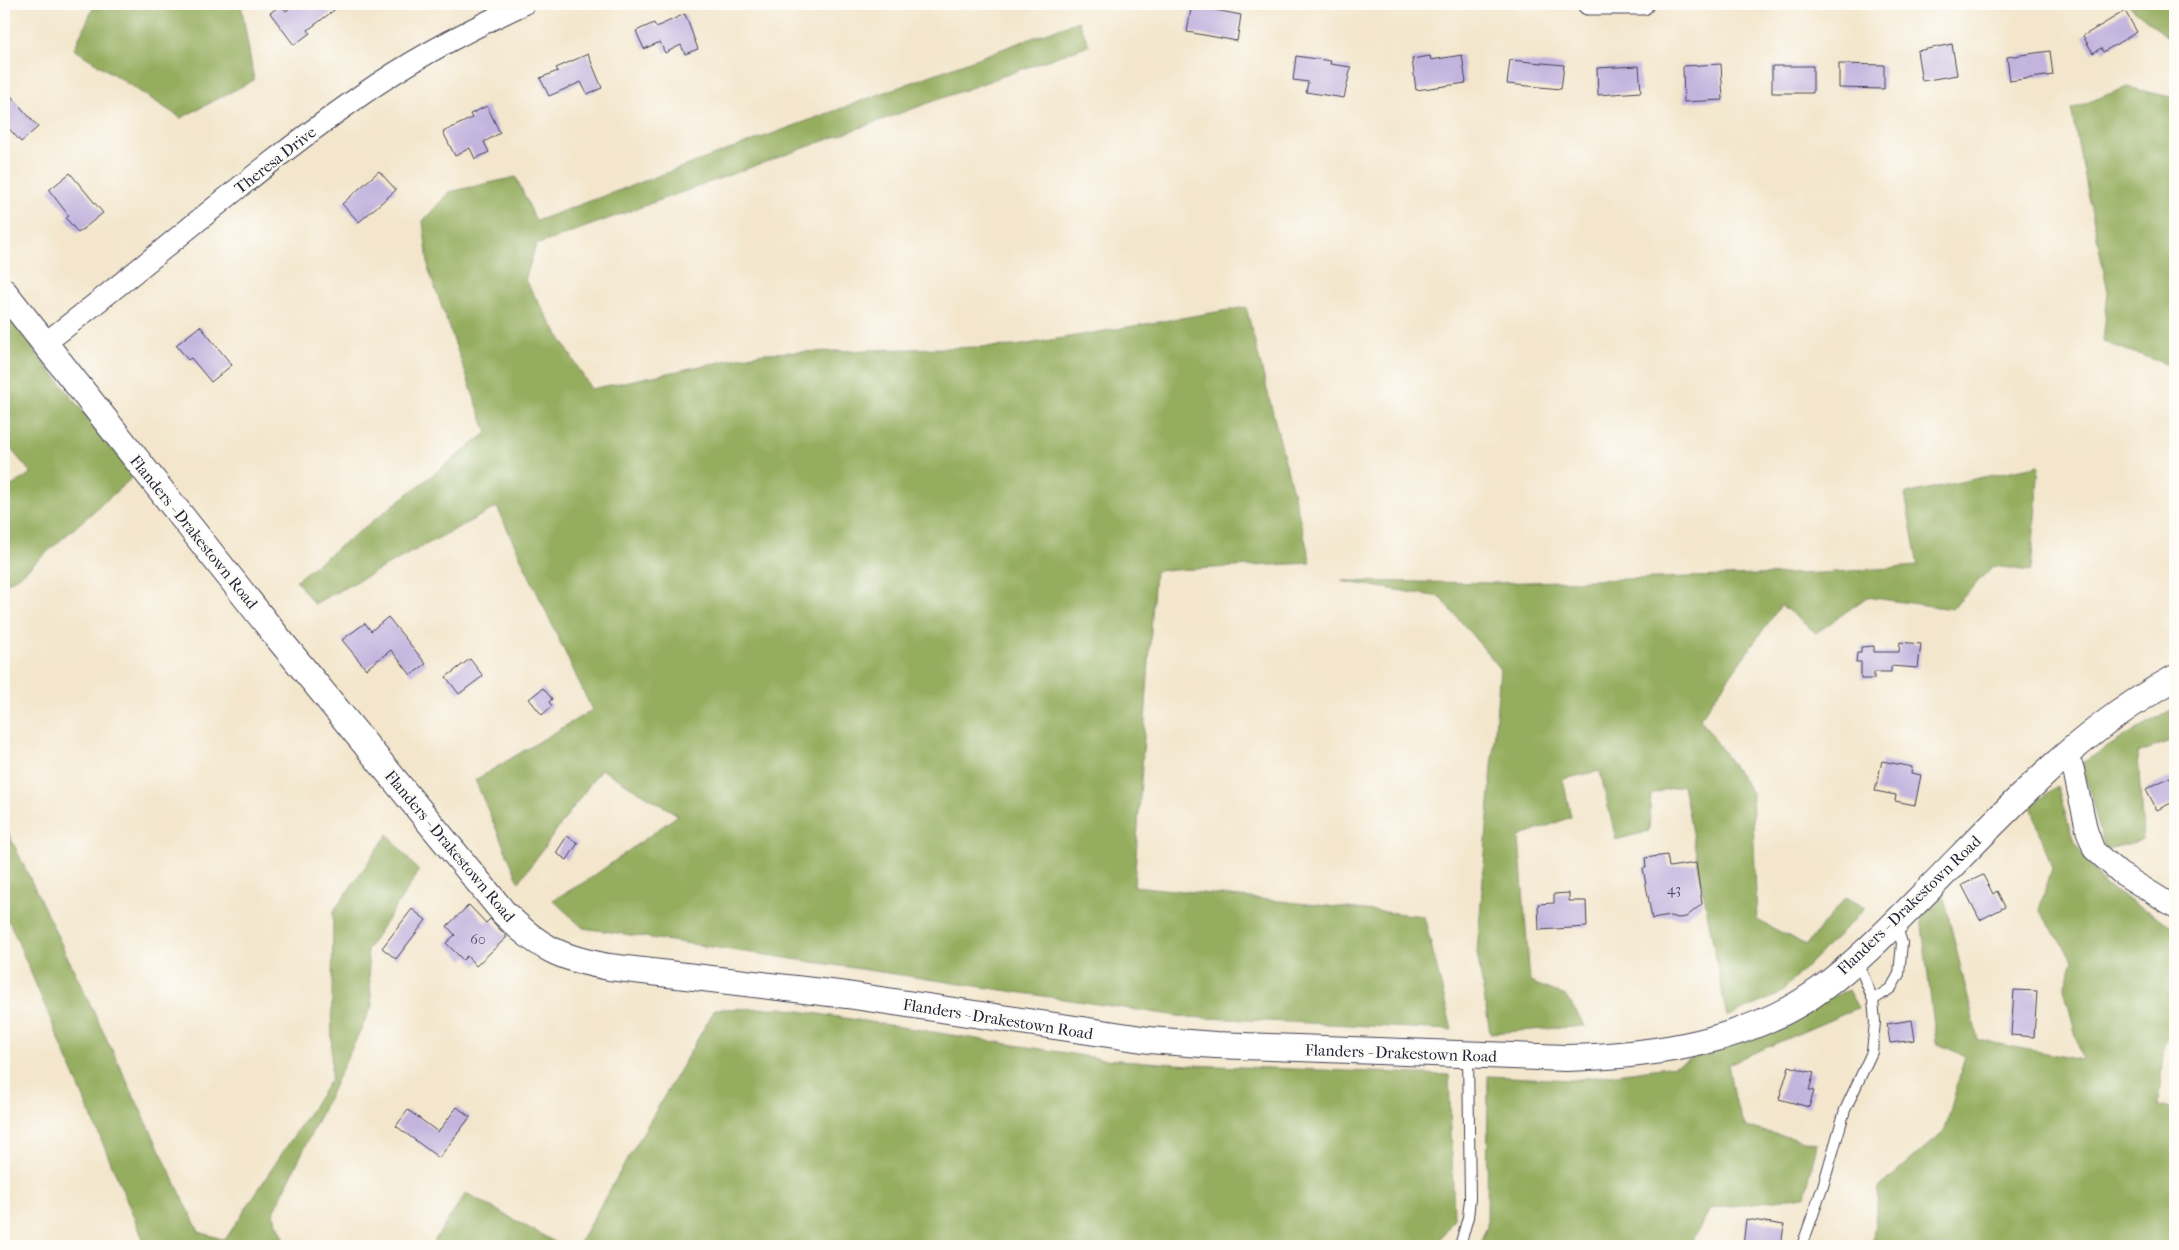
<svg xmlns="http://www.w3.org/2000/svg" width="2179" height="1250" font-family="'IM FELL French Canon',serif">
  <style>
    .forest { fill: #95ad5f; stroke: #5c684d }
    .building { fill: #c3b4de }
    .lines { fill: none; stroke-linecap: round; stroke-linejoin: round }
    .service-casing { stroke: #413f51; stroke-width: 12 }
    .minor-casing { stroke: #413f51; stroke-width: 23 }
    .tertiary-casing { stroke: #413f51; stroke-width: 28 }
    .service { stroke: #fff; stroke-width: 10 }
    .minor { stroke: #fff; stroke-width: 21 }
    .tertiary { stroke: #fff; stroke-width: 26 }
    .labels { text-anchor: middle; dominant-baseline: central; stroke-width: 5; stroke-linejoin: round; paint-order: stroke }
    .number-label { font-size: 14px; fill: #4a4664 }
    .street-label { font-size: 16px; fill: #22223b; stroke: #fdfcf7 }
  </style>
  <rect width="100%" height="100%" fill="#fdfcf7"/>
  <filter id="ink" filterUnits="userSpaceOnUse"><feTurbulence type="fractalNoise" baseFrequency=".02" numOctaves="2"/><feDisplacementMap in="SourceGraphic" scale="10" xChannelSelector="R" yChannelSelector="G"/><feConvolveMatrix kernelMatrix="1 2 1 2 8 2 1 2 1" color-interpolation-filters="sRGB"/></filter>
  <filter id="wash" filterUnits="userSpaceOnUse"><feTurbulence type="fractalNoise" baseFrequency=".0096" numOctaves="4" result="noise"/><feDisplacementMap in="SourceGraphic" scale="20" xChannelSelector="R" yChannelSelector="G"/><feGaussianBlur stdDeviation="1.12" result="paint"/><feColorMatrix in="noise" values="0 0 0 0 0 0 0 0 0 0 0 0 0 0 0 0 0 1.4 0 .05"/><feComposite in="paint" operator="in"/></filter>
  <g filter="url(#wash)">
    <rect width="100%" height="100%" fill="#f3e6cc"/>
    <!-- forest -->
    <path class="forest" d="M95 4H241L254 80 181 118 74 49Z
      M2127 4H2167L2175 8V43Z
      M1078 21 1089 45 536 245 525 280 591 389 763 353 1016 346 1246 307 1311 563 1155 571 1134 886 1424 916 1452 1030 1185 1017 583 928 553 900 588 880 678 815 601 769 519 882 475 780 592 710 497 507 314 604 296 580 487 433 429 271 423 221 449 192 516 177 536 221Z
      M2127 87 2175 98V367L2103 342 2108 292 2071 109Z
      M9 318 134 476 22 574 4 585V491L31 473 4 441V323Z
      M2039 465 2031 571 1993 566 1952 609 1867 597 1816 633 1781 605 1700 718 1752 793 1757 920 1806 945 1846 897 1866 908 1778 995 1727 1017 1683 785 1651 794 1649 831 1616 840 1600 771 1563 779 1571 817 1519 837 1530 982 1566 996 1585 1026 1490 1033 1477 952 1500 668 1440 597 1341 581 1496 583 1822 573 1918 566 1905 494Z
      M2175 708V739L2138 753 2143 840 2105 850 2082 763 2138 728Z
      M2057 786 2074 842 2104 885 2175 928V1022L2164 1045 2158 1106 2175 1109V1246H1872L1879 1188 1945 1130 1965 1056 1936 1043 1921 917 1943 893 1978 1040 2082 1060 2064 988 2073 960 2039 910 2052 868 2031 806Z
      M4 824 199 1232 225 1240 331 1079 333 912 388 834 419 872 367 950 372 1006 273 1214 288 1246H146L10 923 4 919Z
      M1848 990 1858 1008 1728 1064 1734 1099 1746 1127 1817 1144 1805 1196 1710 1209 1690 1246H1478L1487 1227 1488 1076 1572 1080 1675 1066Z
      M781 1008 1104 1059 1191 1065 1449 1075 1454 1218 1436 1246H577L715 1009Z
      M466 1193 562 1246H431Z"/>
    <g id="blocks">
      <!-- building -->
      <path class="building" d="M296 4H342L308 30 310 33 294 45 270 13 281 5 286 11Z
        M1192 4 1210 5V9L1241 15 1237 41 1187 32Z
        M2125 11 2137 32 2103 52 2101 48 2093 53 2083 36Z
        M685 14 698 49 685 54 681 45 665 53 660 42 644 49 636 31 654 23 656 27Z
        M1952 44 1957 75 1922 81 1917 51Z
        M2050 51 2053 75 2010 81 2007 57Z
        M588 54 602 88 587 94 581 82 549 96 540 78 558 71 556 68Z
        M1462 55 1466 83 1416 90 1412 59 1430 56 1431 60Z
        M1296 56 1331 61 1330 64 1351 67 1344 98 1306 92 1308 82 1293 80Z
        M1510 60 1564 65 1561 89 1507 84Z
        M1721 64 1723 100 1684 102 1683 66Z
        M1839 64 1884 65V89L1839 88Z
        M1639 66 1641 92 1598 95 1597 68Z
        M1772 66H1813V93H1772Z
        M4 88 38 127 21 142 4 123Z
        M487 106 500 133 484 142 489 152 475 159 470 148 455 156 443 132 472 118 470 114Z
        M379 171 396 190 359 222 342 204Z
        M70 173 103 213 78 233 66 218 69 216 49 190Z
        M200 326 232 365 211 382 191 358 188 360 176 345Z
        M388 617 426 664 411 675 391 650 366 669 342 640 365 623 371 631Z
        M1900 642 1921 644 1918 668 1891 666V672H1874V679H1861V662H1856L1857 653H1861V647L1874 646V652H1899Z
        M470 659 483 676 459 694 446 677Z
        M543 688 552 699 549 702 552 706 542 715 529 699Z
        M1882 761 1912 767 1911 773 1921 775 1915 805 1895 801 1896 795 1875 791Z
        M2170 777 2175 788V801L2157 810 2146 789Z
        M567 836 578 843 567 860 556 853Z
        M1667 855 1669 867 1696 863 1702 904 1686 917 1678 918 1670 916 1652 919 1643 868H1646L1645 858Z
        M1983 875 1993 894 1997 891 2005 907 1980 920 1962 885Z
        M1569 893V901H1586L1587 927 1539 930 1538 904 1554 903V894Z
        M469 905 486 923 490 919 507 937 476 966 467 956 463 960 446 943 455 935 447 926Z
        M412 909 426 920 396 959 382 948Z
        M2014 990 2037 991 2034 1037 2011 1035Z
        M1912 1020 1915 1040 1890 1043 1887 1024Z
        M1789 1066 1814 1073 1809 1090 1814 1091 1809 1107 1779 1099Z
        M457 1107 470 1117 439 1158 396 1126 408 1110 438 1132Z
        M1746 1219 1784 1225 1781 1246H1743Z"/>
    </g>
  </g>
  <g filter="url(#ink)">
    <use href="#blocks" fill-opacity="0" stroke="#413f51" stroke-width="1"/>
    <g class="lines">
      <defs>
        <path id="service" d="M1873 1000 1891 988 1899 974 1902 943 1896 924
          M1460 1246 1468 1217 1470 1199 1468 1056
          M1802 1246 1823 1186 1845 1110 1872 1052 1875 1022 1873 1000 1863 975 1855 962"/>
        <path id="minor" d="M1588 4H1643
          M45 343C151 263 250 173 360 96 411 60 468 30 524 4
          M2064 755 2073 768 2087 831 2094 850 2120 873 2175 907"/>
        <path id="tertiary" d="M4 292 278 638 504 913C539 948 560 958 609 967L847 995 1149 1040 1215 1045 1566 1058C1653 1056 1749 1042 1821 989 1860 960 1893 925 1927 891 2005 812 2076 732 2175 678"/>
      </defs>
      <!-- service casing -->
      <use href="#service" class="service-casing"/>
      <!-- minor casing -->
      <use href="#minor" class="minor-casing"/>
      <!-- tertiary casing -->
      <use href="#tertiary" class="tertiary-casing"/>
      <!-- service -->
      <use href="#service" class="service"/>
      <!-- minor -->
      <use href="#minor" class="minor"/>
      <!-- tertiary -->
      <use href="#tertiary" class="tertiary"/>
    </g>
  </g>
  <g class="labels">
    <!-- number labels -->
    <g class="number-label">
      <text x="1674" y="889">43</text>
      <text x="478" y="939">60</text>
    </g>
    <!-- street labels -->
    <g class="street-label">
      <text transform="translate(275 160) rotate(-38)">Theresa Drive</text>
      <text transform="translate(194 532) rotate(51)">Flanders - Drakestown Road</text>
      <text transform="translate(450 846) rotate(50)">Flanders - Drakestown Road</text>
      <text transform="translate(1909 905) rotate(-44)">Flanders - Drakestown Road</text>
      <text transform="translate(998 1019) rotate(9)">Flanders - Drakestown Road</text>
      <text transform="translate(1401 1053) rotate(2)">Flanders - Drakestown Road</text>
    </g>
  </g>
  <!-- margin -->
  <rect width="2179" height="1250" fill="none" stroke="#fdfcf7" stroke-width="20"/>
</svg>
